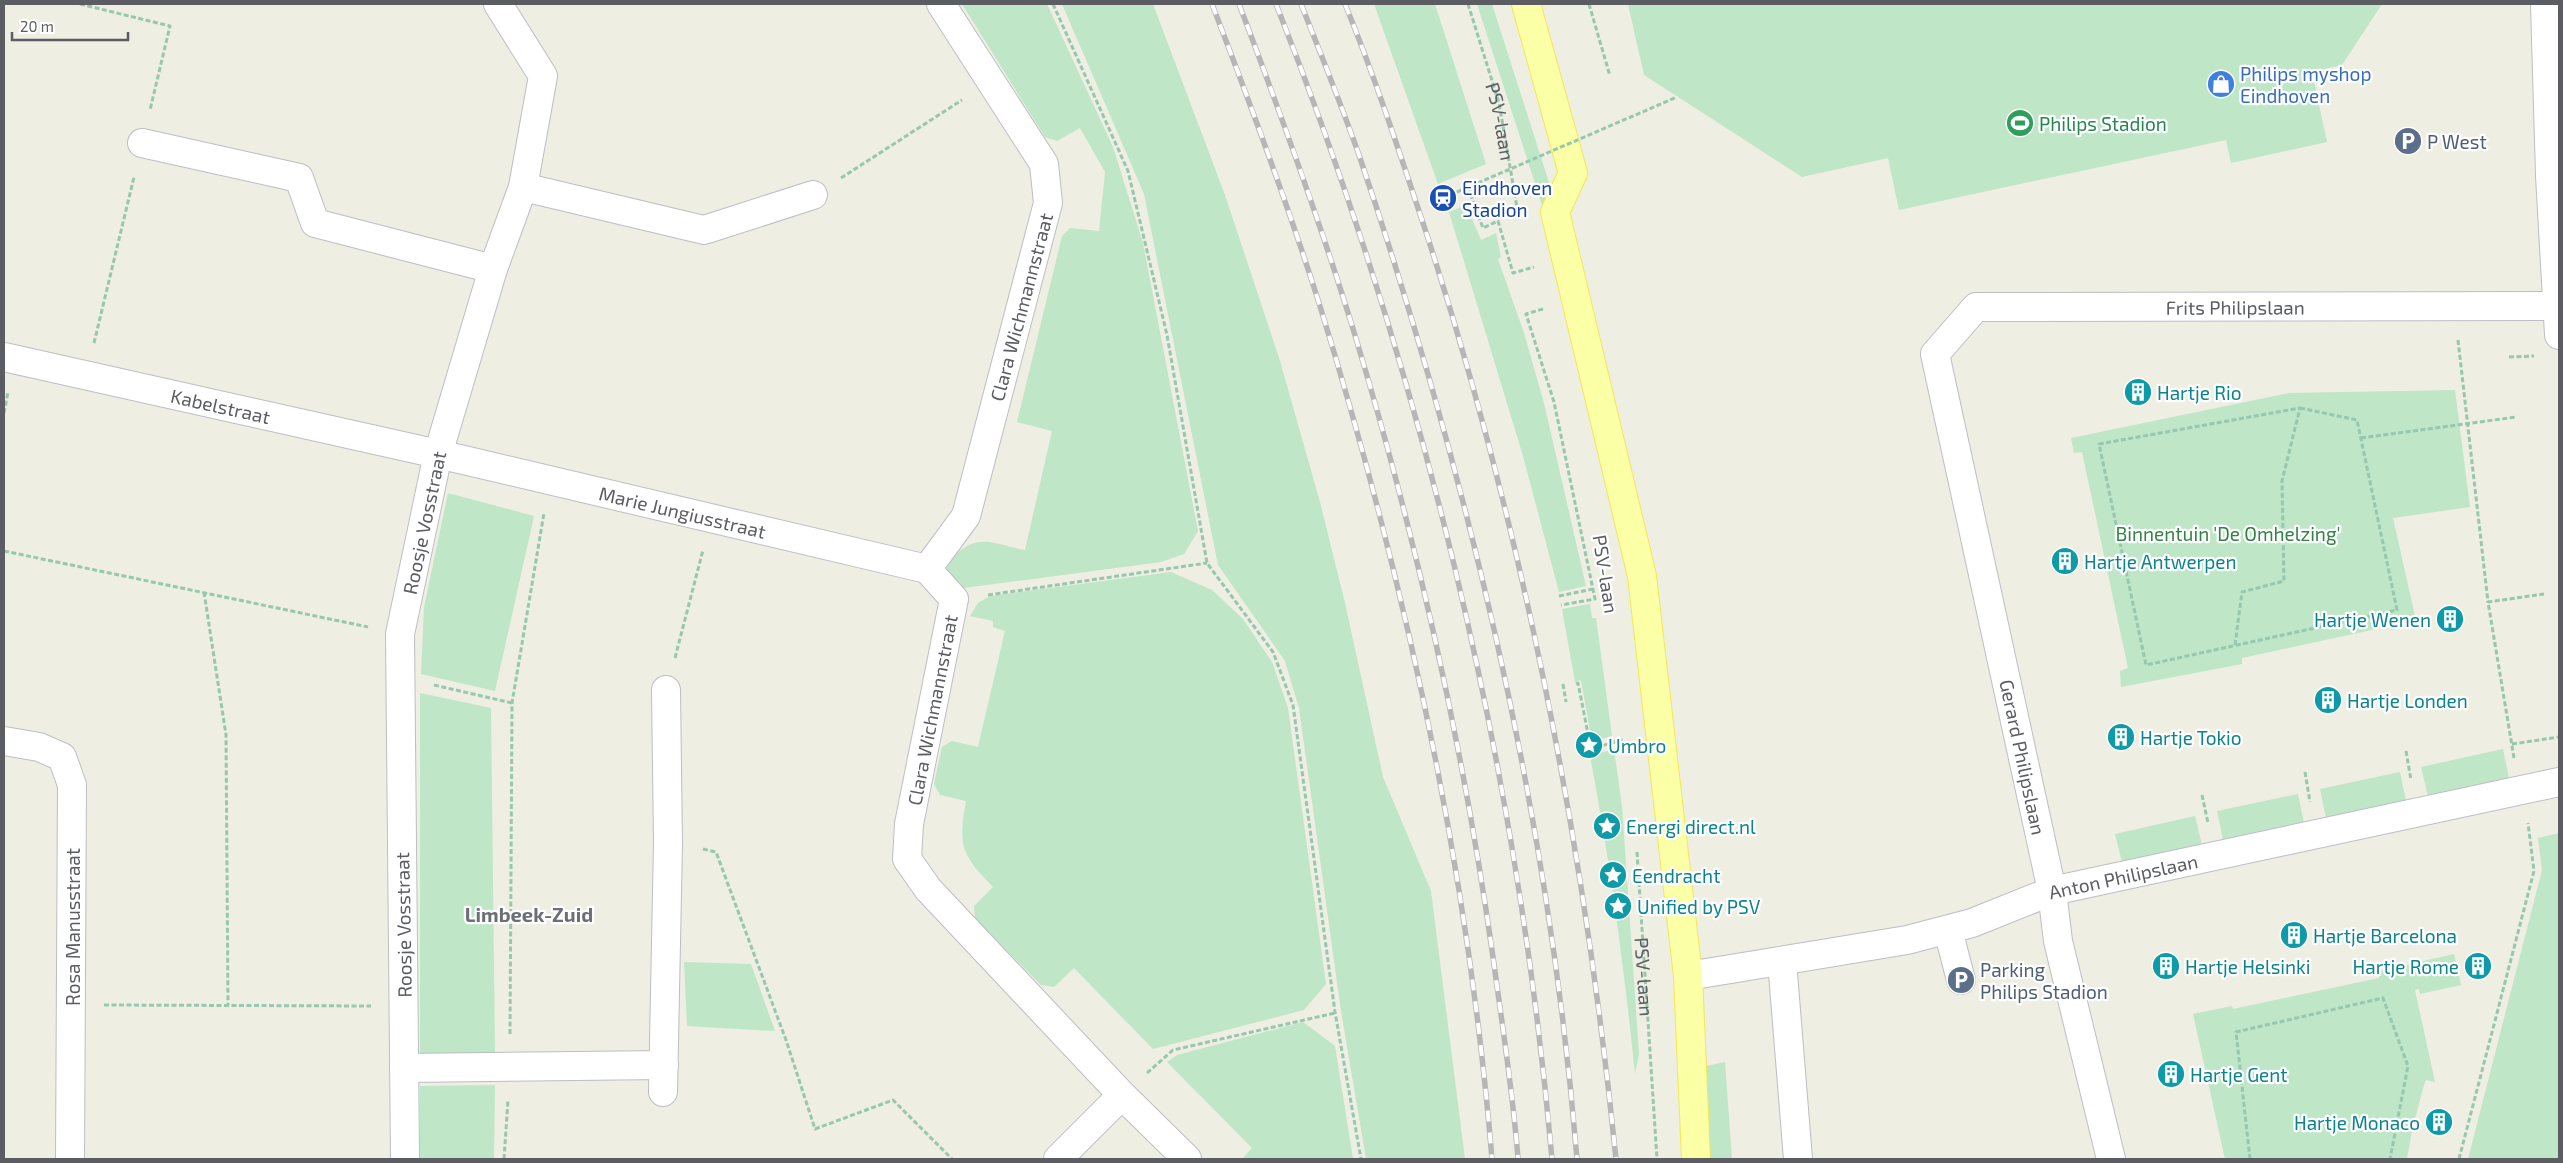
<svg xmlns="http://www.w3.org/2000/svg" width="2563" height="1163" font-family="'Exo 2',sans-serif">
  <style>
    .green { fill: #bee6c7 }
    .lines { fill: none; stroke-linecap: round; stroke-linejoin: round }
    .minor-casing { stroke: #bdbec4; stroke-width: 30 }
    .major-casing { stroke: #f3e856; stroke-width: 30 }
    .path { stroke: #97c7af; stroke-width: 3; stroke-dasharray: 5 2.5; stroke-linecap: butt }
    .minor { stroke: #fff; stroke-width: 28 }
    .major { stroke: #fbffa6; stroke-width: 28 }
    .rail-casing { stroke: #b6b6b7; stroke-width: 5.5 }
    .rail { stroke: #fff; stroke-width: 4; stroke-dasharray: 11; stroke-linecap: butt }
    .path-bridge { stroke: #97c7af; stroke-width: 3; stroke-dasharray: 5 2.5; stroke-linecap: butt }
    .labels { text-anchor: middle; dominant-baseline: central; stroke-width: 4.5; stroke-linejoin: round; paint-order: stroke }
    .shop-label { font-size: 19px; fill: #366cbe; stroke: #fff; text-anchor: start }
    .street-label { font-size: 19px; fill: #5b5d63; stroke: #fff }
    .leisure-label { font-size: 19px; fill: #27864d; stroke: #fff; text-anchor: start }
    .service-label { font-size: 19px; fill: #4e5e75; stroke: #fff; text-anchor: start }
    .transit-label { font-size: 19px; fill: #164399; stroke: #fff; text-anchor: start }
    .culture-label { font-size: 19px; fill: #0d838f; stroke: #fff; text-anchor: start }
    .park-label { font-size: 19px; fill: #338247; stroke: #fff }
    .neighbourhood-label { font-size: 20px; font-weight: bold; fill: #6c6f76; stroke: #fff }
  </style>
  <rect width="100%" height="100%" fill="#eeeee2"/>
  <!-- green -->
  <path class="green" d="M962 4H1047L1113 147 1143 243 1198 531 1184 554 1161 562 964 588 943 580C948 558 965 539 990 542 1002 544 1013 548 1025 550L1052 431 1017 422 1062 236 1070 228 1099 231 1105 172 1080 128 1057 141 1045 137Z
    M1062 4H1153L1225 195 1280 361 1320 502 1345 603 1383 777 1431 891 1465 1159H1366L1341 1011 1299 708 1285 661 1218 565 1144 194Z
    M1374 4H1435L1486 164 1438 184Z
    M1477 4H1492L1554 198 1542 205Z
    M1628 4H2382L2342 65 2312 72 2327 142 2231 163 2226 140 1899 210 1888 158 1802 177 1644 75Z
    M1466 205 1481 240 1496 233 1501 257 1498 259 1524 333 1544 403 1586 586 1559 592 1523 456 1449 212Z
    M2455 390 2470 507 2393 518 2417 625 2391 630 2390 626 2242 658V664L2121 687 2120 671 2128 668 2082 452 2074 453 2071 438 2289 393Z
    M448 493 534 516 495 691 421 674 424 607Z
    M1171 572 1212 590 1243 619 1272 662 1288 708 1326 984 1304 1010 1153 1049 1074 968 1054 987 1041 985 975 919 974 906 993 887C961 854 958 846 966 801L940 795 934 784 942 747 952 741 978 747 1005 631 993 627V621L970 616 978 603 990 596Z
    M1590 604 1592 618H1596L1612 736 1592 742 1581 680 1575 682 1562 609Z
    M420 693 491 708 495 1054 420 1056Z
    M1614 749 1622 806 1639 1054 1635 1074C1624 967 1610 861 1590 756Z
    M2503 749 2509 778 2428 796 2421 767Z
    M2400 772 2406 801 2326 818 2320 789Z
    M2298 794 2304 823 2223 840 2217 811Z
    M2195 816 2202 845 2122 862 2115 834Z
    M2559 833V1159H2468L2542 870 2538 838Z
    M2454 954 2461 985 2420 994 2419 989 2415 990 2435 1082 2426 1080 2424 1085 2412 1130 2407 1159H2225L2193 1014 2232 1006 2233 1009 2379 978V972L2384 970Z
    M684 962 751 964 775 1031 687 1026Z
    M1303 1022 1335 1046 1353 1159H1242L1252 1148 1167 1062 1177 1055Z
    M1725 1062 1732 1159H1709L1702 1067Z
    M495 1085 494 1159H420V1086Z"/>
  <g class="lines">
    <defs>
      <g id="minor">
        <path d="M941 4 1044 164 1048 203 966 516 927 569 954 599 909 824 907 859 928 889 1122 1095 1187 1159"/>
        <path d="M2545 4 2550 176 2559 335"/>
        <path d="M142 143 299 178 315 223 493 269"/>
        <path d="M523 187 704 230 813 195"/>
        <path id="s3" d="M4 357 438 454 927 569"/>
        <path d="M4 741 39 747 62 757 72 785 70 1159"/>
        <path d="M1948 930 1961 980"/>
        <path d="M1782 961 1798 1159"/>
        <path id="s4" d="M1688 976 1907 940 1972 923 2052 891 2559 782"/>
        <path d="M404 1068 664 1065"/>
        <path d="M663 1092 668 843 666 690"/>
        <path id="s5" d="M405 1159 400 634 438 454 493 269 523 187 543 76 498 4"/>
        <path d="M1058 1159 1122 1095"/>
        <path id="s6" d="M2111 1159 2058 941 2052 891 1935 354 1976 307 2556 306"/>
      </g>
      <path id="major" d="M1526 4 1573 173 1555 212 1642 576 1688 976 1696 1159"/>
    </defs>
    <!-- minor casing -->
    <use href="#minor" class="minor-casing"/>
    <!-- major casing -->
    <use href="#major" class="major-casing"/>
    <!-- path -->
    <g class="path">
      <path d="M80 4 170 26 150 110"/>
      <path d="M1053 4 1128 171 1167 335 1207 563 1273 652 1293 705 1335 1012 1361 1159"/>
      <path id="s1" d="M1468 4 1499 103 1519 219"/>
      <path d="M1589 4 1610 76"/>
      <path d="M841 178 962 100"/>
      <path d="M1468 187 1483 228 1498 221 1513 273 1534 267"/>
      <path d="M1543 309 1526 314 1554 402 1595 599 1561 605"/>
      <path d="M2458 340 2488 602"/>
      <path d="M94 343 134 177"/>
      <path d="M2509 357 2534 356"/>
      <path d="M2300 408 2357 420 2397 610 2146 665 2099 444Z"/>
      <path d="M4 413 8 392"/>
      <path d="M2361 438 2516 417"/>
      <path d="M4 551 368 627"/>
      <path d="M204 592 226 735 228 1005"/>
      <path d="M988 595 1207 563"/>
      <path d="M1559 596 1593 589"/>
      <path d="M2235 645 2242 592 2284 581 2282 481 2300 408"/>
      <path d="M675 658 703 550"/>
      <path d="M1563 684 1566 702"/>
      <path d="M1576 684 1578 683 1591 749 1625 739"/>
      <path d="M434 685 512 703"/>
      <path d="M2512 744 2559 737"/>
      <path d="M2406 751 2411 780"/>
      <path d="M2514 758 2488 602 2544 594"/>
      <path d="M2305 772 2310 802"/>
      <path d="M2202 795 2208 823"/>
      <path d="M703 849 716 852 786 1040 815 1129 893 1100 952 1159"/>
      <path id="s2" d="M1637 852 1657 1159"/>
      <path d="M104 1005 371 1006"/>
      <path d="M510 1034 512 703 544 513"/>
      <path d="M1147 1073 1173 1050 1335 1013"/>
      <path d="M504 1159 508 1100"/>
      <path d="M2250 1159 2236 1032 2383 998 2408 1066 2390 1159"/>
      <path d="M2459 1159 2534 871 2528 823"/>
    </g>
    <!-- minor -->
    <use href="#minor" class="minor"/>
    <!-- major -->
    <use href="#major" class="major"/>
    <defs>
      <path id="rail" d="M1212 4C1250 103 1287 202 1319 303 1405 580 1468 869 1492 1159
        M1239 4C1280 112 1320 221 1354 332 1416 536 1463 745 1493 957 1502 1024 1513 1092 1518 1159
        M1276 4C1422 372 1517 764 1552 1159
        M1301 4C1321 54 1341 104 1359 155 1469 479 1549 817 1577 1159
        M1345 4C1375 77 1400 154 1425 229 1524 532 1584 843 1616 1159"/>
    </defs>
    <!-- rail casing -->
    <use href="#rail" class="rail-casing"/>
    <!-- rail -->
    <use href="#rail" class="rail"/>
    <!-- path-bridge -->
    <path class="path-bridge" d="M1443 198 1677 97"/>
  </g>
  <!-- icons -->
  <defs>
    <symbol id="shop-disc" viewBox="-11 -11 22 22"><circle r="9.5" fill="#3f7fe0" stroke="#fff"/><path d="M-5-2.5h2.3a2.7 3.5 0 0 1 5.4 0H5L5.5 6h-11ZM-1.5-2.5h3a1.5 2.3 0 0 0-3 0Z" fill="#fff"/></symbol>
    <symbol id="stadium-disc" viewBox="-11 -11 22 22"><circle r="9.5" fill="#2e9e5b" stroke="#fff"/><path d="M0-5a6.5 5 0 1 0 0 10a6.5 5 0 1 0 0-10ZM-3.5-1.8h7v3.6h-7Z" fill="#fff"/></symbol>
    <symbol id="parking-disc" viewBox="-11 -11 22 22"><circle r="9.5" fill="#5c6f8a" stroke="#fff"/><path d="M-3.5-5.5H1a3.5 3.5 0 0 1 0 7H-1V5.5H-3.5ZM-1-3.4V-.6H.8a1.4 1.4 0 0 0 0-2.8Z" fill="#fff"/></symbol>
    <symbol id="station-disc" viewBox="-11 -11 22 22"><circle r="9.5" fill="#1a4fb4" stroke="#fff"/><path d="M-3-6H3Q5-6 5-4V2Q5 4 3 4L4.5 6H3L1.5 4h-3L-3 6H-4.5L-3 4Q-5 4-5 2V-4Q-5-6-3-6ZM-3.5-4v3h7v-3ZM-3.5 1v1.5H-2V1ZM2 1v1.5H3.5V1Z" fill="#fff"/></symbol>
    <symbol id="building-disc" viewBox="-11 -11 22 22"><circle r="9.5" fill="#0f9aa8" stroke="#fff"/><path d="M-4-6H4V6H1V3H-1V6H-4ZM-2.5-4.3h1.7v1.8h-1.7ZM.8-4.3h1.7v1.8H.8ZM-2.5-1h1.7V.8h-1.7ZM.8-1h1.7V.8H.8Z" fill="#fff"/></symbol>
    <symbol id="sight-disc" viewBox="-11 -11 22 22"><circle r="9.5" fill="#0f9aa8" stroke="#fff"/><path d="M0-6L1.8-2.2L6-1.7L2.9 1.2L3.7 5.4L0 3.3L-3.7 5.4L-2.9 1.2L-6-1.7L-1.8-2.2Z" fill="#fff"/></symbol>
  </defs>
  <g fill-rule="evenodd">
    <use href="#shop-disc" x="2205" y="68" width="32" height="32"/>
    <use href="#stadium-disc" x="2004" y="107" width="32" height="32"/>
    <use href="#parking-disc" x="2392" y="125" width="32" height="32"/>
    <use href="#station-disc" x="1427" y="182" width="32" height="32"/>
    <use href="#building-disc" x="2122" y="376" width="32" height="32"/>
    <use href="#building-disc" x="2049" y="545" width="32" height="32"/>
    <use href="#building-disc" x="2434" y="603" width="32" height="32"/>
    <use href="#building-disc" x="2312" y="684" width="32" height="32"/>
    <use href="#building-disc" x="2105" y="721" width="32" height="32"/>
    <use href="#sight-disc" x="1573" y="729" width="32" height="32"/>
    <use href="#sight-disc" x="1591" y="810" width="32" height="32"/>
    <use href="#sight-disc" x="1597" y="859" width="32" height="32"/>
    <use href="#sight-disc" x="1602" y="890" width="32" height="32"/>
    <use href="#building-disc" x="2278" y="919" width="32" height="32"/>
    <use href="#building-disc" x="2150" y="950" width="32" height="32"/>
    <use href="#building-disc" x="2462" y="950" width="32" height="32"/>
    <use href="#parking-disc" x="1945" y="964" width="32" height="32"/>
    <use href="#building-disc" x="2155" y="1058" width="32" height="32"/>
    <use href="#building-disc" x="2423" y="1106" width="32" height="32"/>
  </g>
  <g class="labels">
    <!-- shop labels -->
    <g class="shop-label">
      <text x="2240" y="73">Philips myshop<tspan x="2240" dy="22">Eindhoven</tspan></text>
    </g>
    <!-- street labels -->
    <g class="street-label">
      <text stroke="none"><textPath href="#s1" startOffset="122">PSV-laan</textPath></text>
      <text stroke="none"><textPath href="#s6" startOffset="1146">Frits Philipslaan</textPath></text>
      <text transform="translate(1021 307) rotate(-75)">Clara Wichmannstraat</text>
      <text stroke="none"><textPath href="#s3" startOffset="222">Kabelstraat</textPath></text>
      <text stroke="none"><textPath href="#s3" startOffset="696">Marie Jungiusstraat</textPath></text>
      <text stroke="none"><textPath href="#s5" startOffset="639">Roosje Vosstraat</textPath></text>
      <text transform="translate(1606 574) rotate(81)">PSV-laan</text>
      <text transform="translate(932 710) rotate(-79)">Clara Wichmannstraat</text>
      <text transform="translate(2023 757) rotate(78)">Gerard Philipslaan</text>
      <text stroke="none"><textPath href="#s4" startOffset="448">Anton Philipslaan</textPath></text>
      <text transform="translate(403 925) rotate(-91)">Roosje Vosstraat</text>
      <text transform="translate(72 927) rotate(-90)">Rosa Manusstraat</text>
      <text stroke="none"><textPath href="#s2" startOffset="125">PSV-laan</textPath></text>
    </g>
    <!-- leisure labels -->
    <g class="leisure-label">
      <text x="2039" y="123">Philips Stadion</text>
    </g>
    <!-- service labels -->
    <g class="service-label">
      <text x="2427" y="141">P West</text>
      <text x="1980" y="969">Parking<tspan x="1980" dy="22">Philips Stadion</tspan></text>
    </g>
    <!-- transit labels -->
    <g class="transit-label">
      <text x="1462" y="187">Eindhoven<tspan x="1462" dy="22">Stadion</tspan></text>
    </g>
    <!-- culture labels -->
    <g class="culture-label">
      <text x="2157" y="392">Hartje Rio</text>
      <text x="2084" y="561">Hartje Antwerpen</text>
      <text x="2431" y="619" text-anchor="end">Hartje Wenen</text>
      <text x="2347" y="700">Hartje Londen</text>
      <text x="2140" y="737">Hartje Tokio</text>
      <text x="1608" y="745">Umbro</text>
      <text x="1626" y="826">Energi direct.nl</text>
      <text x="1632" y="875">Eendracht</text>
      <text x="1637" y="906">Unified by PSV</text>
      <text x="2313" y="935">Hartje Barcelona</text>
      <text x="2185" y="966">Hartje Helsinki</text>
      <text x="2459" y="966" text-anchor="end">Hartje Rome</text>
      <text x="2190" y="1074">Hartje Gent</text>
      <text x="2420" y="1122" text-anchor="end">Hartje Monaco</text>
    </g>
    <!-- park labels -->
    <g class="park-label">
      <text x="2228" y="533">Binnentuin 'De Omhelzing'</text>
    </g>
    <!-- neighbourhood labels -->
    <g class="neighbourhood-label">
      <text x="529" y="914">Limbeek-Zuid</text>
    </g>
  </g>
  <!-- border -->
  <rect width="2563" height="1163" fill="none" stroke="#5b5d63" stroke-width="10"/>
  <!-- scale -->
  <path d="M12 32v8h116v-8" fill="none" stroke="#5b5d63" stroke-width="2.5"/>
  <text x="20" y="32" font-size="15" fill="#5b5d63" stroke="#ffffff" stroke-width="4" paint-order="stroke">20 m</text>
</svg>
